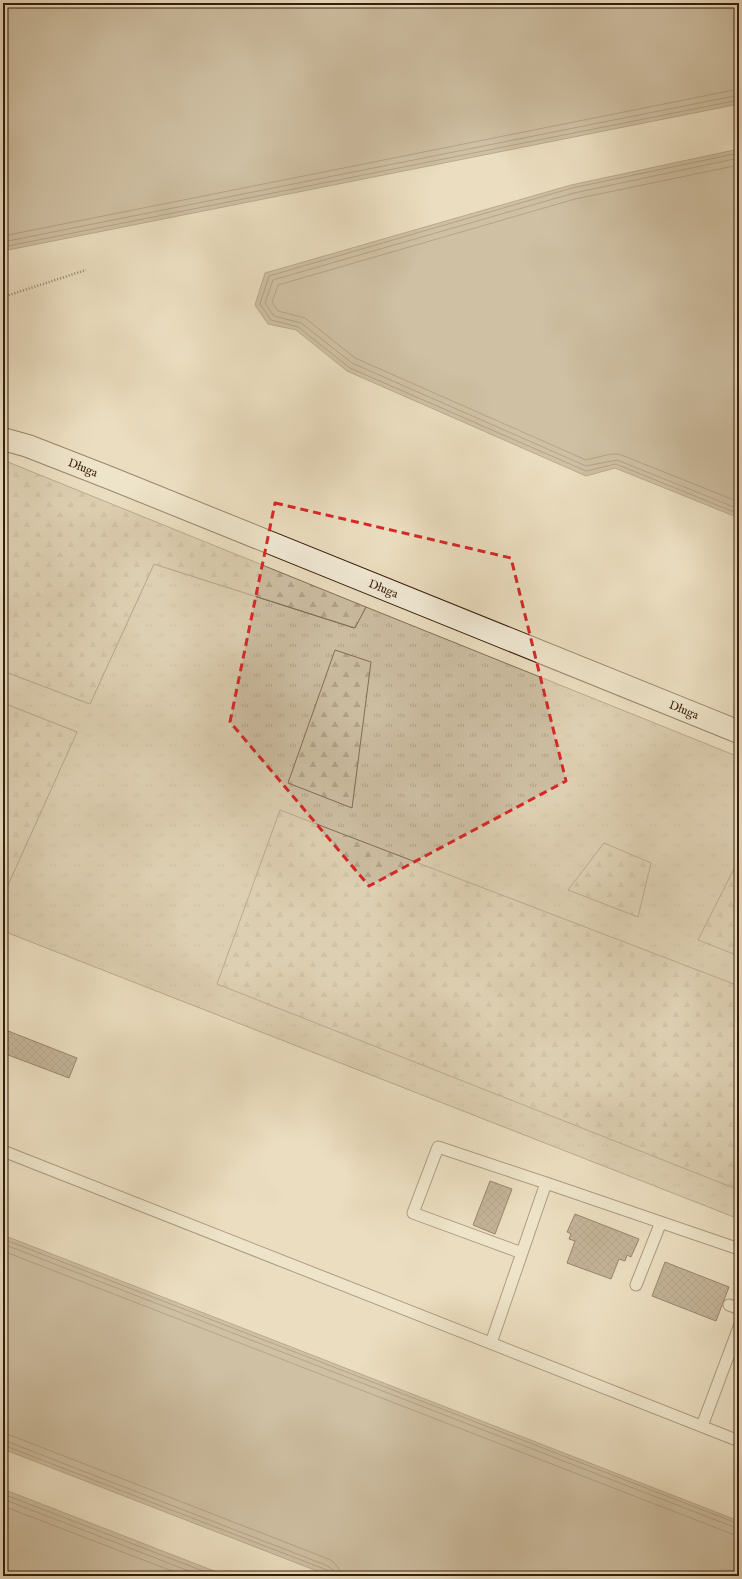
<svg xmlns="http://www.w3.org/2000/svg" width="742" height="1579" font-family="'IM FELL English',serif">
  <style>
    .grass { fill: url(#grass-tufts); stroke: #816c56 }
    .forest { fill: url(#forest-firs); stroke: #816c56 }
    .water { fill: #ad9c82; stroke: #7d6952 }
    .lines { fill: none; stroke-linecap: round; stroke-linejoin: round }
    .shore { stroke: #725c46; stroke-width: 1 }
    .building { fill: url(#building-cross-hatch); stroke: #361c0a }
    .service-casing { stroke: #634c38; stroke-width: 13 }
    .secondary-casing { stroke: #361c0a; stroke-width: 24 }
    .path { stroke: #361c0a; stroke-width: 2.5; stroke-dasharray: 1 2; stroke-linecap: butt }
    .service { stroke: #f2ead6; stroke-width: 11 }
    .secondary { stroke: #f2ead6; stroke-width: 22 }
    .marked { fill: none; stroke: #d62828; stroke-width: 3; stroke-dasharray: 8 5; stroke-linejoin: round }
    .labels { text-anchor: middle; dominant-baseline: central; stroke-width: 3; stroke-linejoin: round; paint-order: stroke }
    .street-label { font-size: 12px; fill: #361c0a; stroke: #f2ead6 }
  </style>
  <defs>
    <pattern id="grass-tufts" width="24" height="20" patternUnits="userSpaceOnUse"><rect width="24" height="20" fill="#ccbda1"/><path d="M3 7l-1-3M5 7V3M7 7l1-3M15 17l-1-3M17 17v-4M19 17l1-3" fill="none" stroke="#b0a289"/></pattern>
    <pattern id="forest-firs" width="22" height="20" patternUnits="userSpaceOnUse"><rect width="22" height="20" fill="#ccbda1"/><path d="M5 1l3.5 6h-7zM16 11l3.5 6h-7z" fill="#b0a289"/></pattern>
    <pattern id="building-cross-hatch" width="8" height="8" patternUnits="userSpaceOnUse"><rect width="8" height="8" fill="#948169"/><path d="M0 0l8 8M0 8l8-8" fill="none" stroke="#7a6955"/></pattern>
  </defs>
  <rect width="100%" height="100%" fill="#ebdec0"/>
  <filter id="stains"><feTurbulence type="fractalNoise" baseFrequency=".005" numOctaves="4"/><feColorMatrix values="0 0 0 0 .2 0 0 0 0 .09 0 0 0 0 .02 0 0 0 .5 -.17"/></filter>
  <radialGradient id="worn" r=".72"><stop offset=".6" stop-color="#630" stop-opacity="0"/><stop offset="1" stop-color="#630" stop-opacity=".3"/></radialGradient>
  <!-- grass -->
  <path class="grass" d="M154 564 354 628 366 607 739 757V1219L3 931V896L77 732 3 703V671L90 704Z"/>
  <!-- forest -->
  <path class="forest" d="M3 460 366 607 355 628 154 564 90 704 3 671Z
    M335 650 371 662 352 808 288 783Z
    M3 703 77 732 3 896Z
    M280 810 739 986V1190L217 984Z
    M604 843 651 863 638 917 568 890Z
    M739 859V956L698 940Z"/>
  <!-- water -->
  <path class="water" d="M3 3H739V104L3 251Z
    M739 149V518L615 468 586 476 347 371 296 330 268 324 255 305 265 273 571 185Z
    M3 1235 739 1521V1576H330L3 1449Z
    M3 1489 227 1576H3Z"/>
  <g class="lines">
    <!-- shore -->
    <path class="shore" d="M739 153 572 188 269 276 260 304 271 320 298 327 350 368 586 471 616 464 739 514
      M739 158 574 193 273 280 265 303 274 316 301 323 352 363 586 466 617 460 739 509
      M739 165 575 199 278 285 272 302 278 311 305 318 355 358 586 460 611 454H619L739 502
      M3 236 739 89
      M3 242 739 95
      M3 247 739 100
      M3 1239 739 1524
      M3 1244 739 1529
      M3 1251 732 1534 739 1535
      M3 1434 10 1435 331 1560 338 1567 341 1576
      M3 1440 328 1566 333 1570 335 1576
      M3 1445 327 1570 330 1576
      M3 1494 216 1576
      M3 1499 202 1576
      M3 1506 185 1576"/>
  </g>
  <!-- building -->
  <path class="building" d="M3 1029 77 1058 69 1078 3 1053Z
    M490 1181 512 1189 495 1234 473 1225Z
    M575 1214 639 1239 631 1257 627 1255 625 1261 619 1259 611 1279 567 1263 575 1241 569 1239 571 1234 567 1232Z
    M665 1262 729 1287 716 1321 652 1296Z"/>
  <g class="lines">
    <defs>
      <path id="service" d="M3 1151 739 1441
        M522 1253 413 1213 438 1147 546 1183
        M636 1285 661 1222
        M729 1305 739 1309
        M491 1343 546 1183 739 1249
        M702 1426 739 1327"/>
      <g id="secondary">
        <path id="s1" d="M3 439 28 446 110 478 739 732"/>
      </g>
    </defs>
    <!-- service casing -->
    <use href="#service" class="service-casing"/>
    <!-- secondary casing -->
    <use href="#secondary" class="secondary-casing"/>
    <!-- path -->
    <path class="path" d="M3 297 86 270"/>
    <!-- service -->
    <use href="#service" class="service"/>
    <!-- secondary -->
    <use href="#secondary" class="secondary"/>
  </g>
  <!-- marked area -->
  <path d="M0 0H742V1579H0ZM275 503 511 558 566 781 369 886 230 722Z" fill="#ebdec0" fill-opacity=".55" fill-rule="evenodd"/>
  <path class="marked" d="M275 503 511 558 566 781 369 886 230 722Z"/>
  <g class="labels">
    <!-- street labels -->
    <g class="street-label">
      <text stroke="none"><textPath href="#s1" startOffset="85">Długa</textPath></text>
      <text stroke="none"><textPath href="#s1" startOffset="409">Długa</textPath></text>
      <text stroke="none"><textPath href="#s1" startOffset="733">Długa</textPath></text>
    </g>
  </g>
  <!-- margin -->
  <rect width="742" height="1579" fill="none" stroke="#ebdec0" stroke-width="16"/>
  <rect x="4" y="4" width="734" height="1571" fill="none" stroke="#361c0a" stroke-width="2"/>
  <rect x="8" y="8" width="726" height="1563" fill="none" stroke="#361c0a"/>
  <rect width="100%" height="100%" filter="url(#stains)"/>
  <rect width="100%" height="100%" fill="url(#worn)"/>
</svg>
